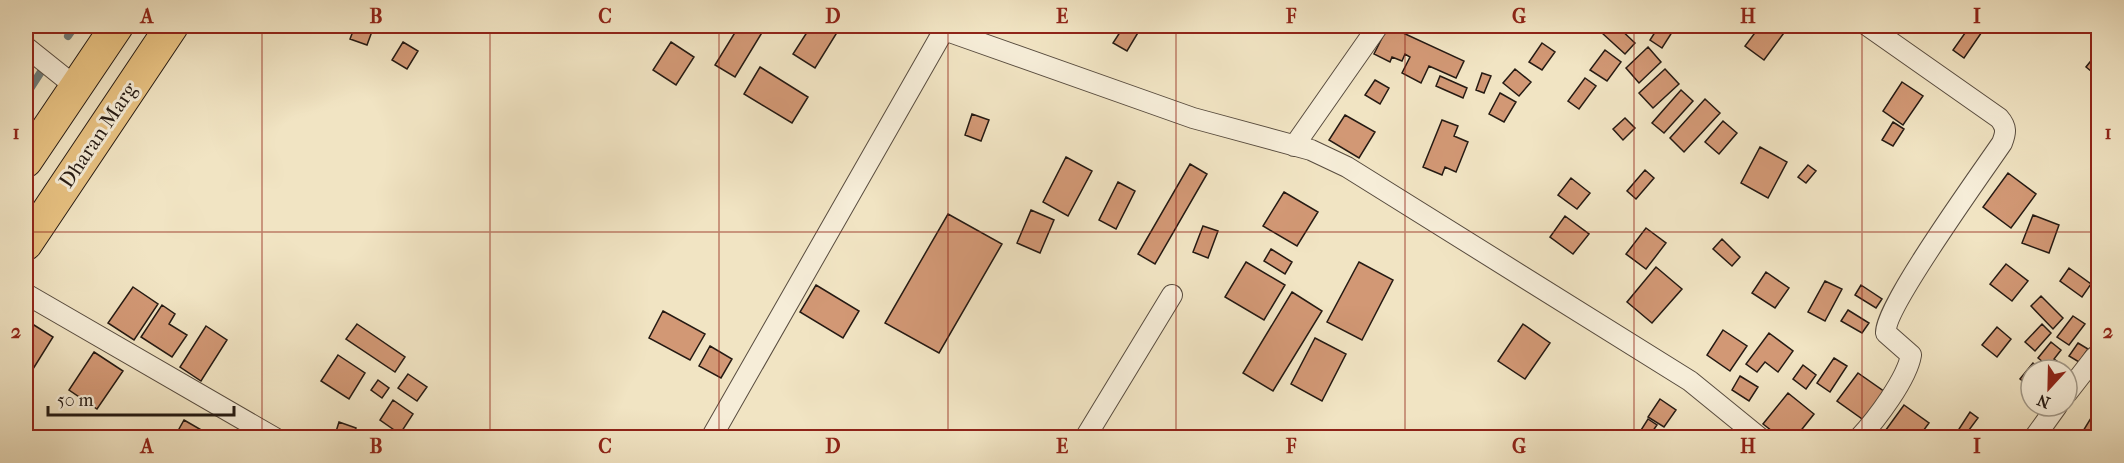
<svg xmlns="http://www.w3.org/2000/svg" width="2124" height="463" font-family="'IM FELL French Canon',serif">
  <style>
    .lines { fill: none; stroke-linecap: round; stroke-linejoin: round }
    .stream { stroke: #6e7b7a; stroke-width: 8 }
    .building { fill: #d29875; stroke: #251a13; stroke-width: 1.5 }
    .street-casing { stroke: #584c3f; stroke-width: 22 }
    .primary-casing { stroke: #251a13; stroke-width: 34 }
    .street { stroke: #f6edd8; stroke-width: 20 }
    .primary { stroke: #e8c282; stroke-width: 32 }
    .grid { fill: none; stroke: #8f2418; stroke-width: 1.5; stroke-opacity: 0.55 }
    .labels { text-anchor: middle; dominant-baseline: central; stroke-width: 6; stroke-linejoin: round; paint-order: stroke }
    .street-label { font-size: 21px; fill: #251a13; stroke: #f6edd8 }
    .neatline { fill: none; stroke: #8f2418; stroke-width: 2 }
    .grid-label { font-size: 20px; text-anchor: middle; font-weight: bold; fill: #8f2418 }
  </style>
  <rect width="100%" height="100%" fill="#f1e4c3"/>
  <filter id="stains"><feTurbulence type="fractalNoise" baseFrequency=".00333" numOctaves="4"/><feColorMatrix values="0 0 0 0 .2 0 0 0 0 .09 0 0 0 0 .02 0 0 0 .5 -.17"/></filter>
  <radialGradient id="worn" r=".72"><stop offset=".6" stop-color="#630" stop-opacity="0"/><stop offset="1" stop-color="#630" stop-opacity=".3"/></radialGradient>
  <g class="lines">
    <!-- stream -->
    <path class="stream" d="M68 36 75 26
      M26 95 46 64"/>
  </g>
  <!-- building -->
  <path class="building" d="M240 26H255L250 32Z
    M355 26H374L367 45 350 39Z
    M616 26H634L629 33Z
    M739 26H766L735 77 715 65Z
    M811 26H841L815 68 793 54Z
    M1124 26H1142L1127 51 1113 43Z
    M1388 26 1464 61 1456 78 1429 66 1421 83 1402 73 1410 57 1405 54 1402 61 1392 57 1390 62 1374 54Z
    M1608 26H1617L1635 43 1625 54 1602 33Z
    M1659 26H1676L1662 48 1650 40Z
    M1760 26H1789L1764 60 1745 46Z
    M1970 26H1986L1964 58 1953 50Z
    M403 42 418 51 407 69 392 60Z
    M671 42 694 57 676 85 653 70Z
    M1542 43 1555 52 1542 70 1529 62Z
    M1648 47 1661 62 1639 83 1626 68Z
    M1605 50 1621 62 1607 81 1590 70Z
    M2098 52V77L2086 67Z
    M760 67 808 97 792 123 744 94Z
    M1515 69 1531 82 1519 96 1503 83Z
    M1665 69 1679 84 1653 108 1639 93Z
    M1482 73 1491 76 1484 93 1476 90Z
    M1440 76 1467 88 1463 98 1436 86Z
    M1585 78 1596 86 1579 109 1568 101Z
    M1375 80 1389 88 1380 104 1365 95Z
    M1902 82 1923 96 1903 125 1883 111Z
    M1681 90 1693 101 1664 133 1652 123Z
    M1500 93 1516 102 1504 122 1489 114Z
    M1705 99 1720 113 1684 152 1670 138Z
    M972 114 989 120 981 141 965 135Z
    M1345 115 1375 132 1359 158 1329 140Z
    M1625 118 1635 128 1623 140 1613 129Z
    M1442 120 1458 126 1454 136 1468 142 1456 172 1445 167 1442 175 1423 167Z
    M1723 121 1737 133 1719 154 1705 142Z
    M1893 122 1904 129 1893 146 1882 140Z
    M1760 147 1787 162 1768 198 1741 183Z
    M1066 157 1092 171 1068 216 1043 202Z
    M1190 164 1207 174 1155 264 1138 254Z
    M1808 165 1816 171 1806 183 1798 177Z
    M1645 170 1654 178 1636 199 1627 191Z
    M2008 173 2036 194 2011 228 1983 207Z
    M1571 178 1590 193 1577 209 1558 195Z
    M1118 182 1135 191 1116 229 1099 220Z
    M1284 192 1318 212 1297 246 1263 226Z
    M1031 210 1054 220 1040 253 1017 243Z
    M948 214 1002 244 939 353 885 323Z
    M2033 215 2059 225 2049 253 2022 243Z
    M1565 216 1589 234 1573 254 1550 237Z
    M1203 226 1218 231 1208 258 1193 252Z
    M1646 228 1666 243 1646 269 1626 254Z
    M1722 239 1740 257 1732 266 1713 249Z
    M1271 249 1292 262 1285 274 1264 261Z
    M1246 262 1285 285 1264 320 1225 297Z
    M1359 262 1393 280 1362 340 1327 322Z
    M2006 264 2028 281 2012 301 1990 284Z
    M1656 267 1682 289 1652 323 1627 302Z
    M2069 268 2091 284 2082 297 2060 281Z
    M1766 272 1789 288 1775 308 1752 293Z
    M1825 281 1842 289 1825 321 1808 312Z
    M816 285 859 311 843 338 800 312Z
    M1861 285 1882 299 1876 308 1855 295Z
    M133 287 158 304 134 340 108 323Z
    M1292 292 1322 311 1273 391 1243 373Z
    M2041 296 2063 318 2053 329 2031 306Z
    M162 305 175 314 169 324 187 335 172 357 141 337Z
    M1848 310 1869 323 1862 333 1841 321Z
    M663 311 705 334 690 360 649 338Z
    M2073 316 2085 324 2069 345 2057 337Z
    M26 320 53 337 28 377 26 375Z
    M357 324 405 357 395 372 346 339Z
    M1523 324 1550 343 1525 379 1498 361Z
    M2042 324 2051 333 2035 351 2025 342Z
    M206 326 227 340 201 381 180 367Z
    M1997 327 2011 339 1997 357 1982 345Z
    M1723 330 1747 346 1730 371 1707 355Z
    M1769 333 1793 351 1778 372 1765 362 1757 372 1746 364Z
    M1315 338 1346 354 1322 401 1291 384Z
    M2051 342 2061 350 2054 359 2068 369 2067 371 2053 370 2038 358Z
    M2078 343 2088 349 2079 362 2069 356Z
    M710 346 732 359 721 378 699 366Z
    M94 352 123 371 97 409 69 390Z
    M338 355 365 373 349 399 321 381Z
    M1834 358 1847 366 1830 392 1817 383Z
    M2033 363 2042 370H2031V388L2020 379Z
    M1803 365 1816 375 1806 389 1793 379Z
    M1858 373 1885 392 1865 421 1837 401Z
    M408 374 427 387 417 401 398 388Z
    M1740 376 1758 387 1749 401 1732 390Z
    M378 380 389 388 382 398 371 390Z
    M1788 393 1814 414 1795 438H1781L1763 424Z
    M1660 399 1676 410 1664 427 1648 417Z
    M393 400 413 414 400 434 380 420Z
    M1904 405 1929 423 1918 438H1880Z
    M1970 412 1978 418 1966 434 1959 429Z
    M2094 413 2098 416V438H2083L2080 436Z
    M1648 419 1657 425 1648 438H1636Z
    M184 420 210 435 208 438H174Z
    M339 422 356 428 353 438H334Z"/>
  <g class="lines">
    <defs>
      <path id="street" d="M936 26 944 30 1193 118 1311 150 1347 167 1690 381 1760 438
        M26 47 76 87
        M1294 146 1378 26
        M26 294 275 438
        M2067 393 2095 357
        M711 438 944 30
        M1085 438 1172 295
        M1859 438C1876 420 1907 379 1911 355L1886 333C1883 309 1983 171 2002 143 2006 133 2007 127 1999 118L1868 26
        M2034 438 2057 406"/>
      <path id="primary" d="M26 161 117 26
        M26 244 172 26"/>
    </defs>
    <!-- street casing -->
    <use href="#street" class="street-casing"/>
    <!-- primary casing -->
    <use href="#primary" class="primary-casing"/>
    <!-- street -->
    <use href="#street" class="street"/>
    <!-- primary -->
    <use href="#primary" class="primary"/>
  </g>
  <!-- grid -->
  <path class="grid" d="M262 26V438M490 26V438M719 26V438M948 26V438M1176 26V438M1405 26V438M1634 26V438M1862 26V438M26 232H2098"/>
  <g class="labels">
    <!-- street labels -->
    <g class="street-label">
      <text transform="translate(98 135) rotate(-56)">Dharan Marg</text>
    </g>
  </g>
  <!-- margin -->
  <rect width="2124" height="463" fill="none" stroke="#f1e4c3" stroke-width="66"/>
  <!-- north arrow -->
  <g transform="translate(2049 388) rotate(202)"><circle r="28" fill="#f6edd8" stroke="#a29989" stroke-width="1.5"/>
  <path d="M0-4.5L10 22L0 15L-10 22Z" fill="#8f2418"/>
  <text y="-9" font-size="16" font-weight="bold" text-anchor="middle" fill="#251a13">N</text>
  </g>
  <!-- scale -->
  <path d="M48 406v9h186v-9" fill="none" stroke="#251a13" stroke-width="3"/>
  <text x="57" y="406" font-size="18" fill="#251a13" stroke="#f6edd8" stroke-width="4.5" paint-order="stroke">50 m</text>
  <rect x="33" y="33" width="2058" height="397" class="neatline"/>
  <g class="grid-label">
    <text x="147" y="23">A</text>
    <text x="376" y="23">B</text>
    <text x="605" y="23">C</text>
    <text x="833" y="23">D</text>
    <text x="1062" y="23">E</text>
    <text x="1291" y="23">F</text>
    <text x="1519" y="23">G</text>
    <text x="1748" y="23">H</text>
    <text x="1977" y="23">I</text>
    <text x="16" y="139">1</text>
    <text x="2108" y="139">1</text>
    <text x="16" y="338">2</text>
    <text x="2108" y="338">2</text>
    <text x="147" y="453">A</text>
    <text x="376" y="453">B</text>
    <text x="605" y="453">C</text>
    <text x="833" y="453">D</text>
    <text x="1062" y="453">E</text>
    <text x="1291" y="453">F</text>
    <text x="1519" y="453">G</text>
    <text x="1748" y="453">H</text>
    <text x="1977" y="453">I</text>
  </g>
  <rect width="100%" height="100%" filter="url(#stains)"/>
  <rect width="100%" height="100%" fill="url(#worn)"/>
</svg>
